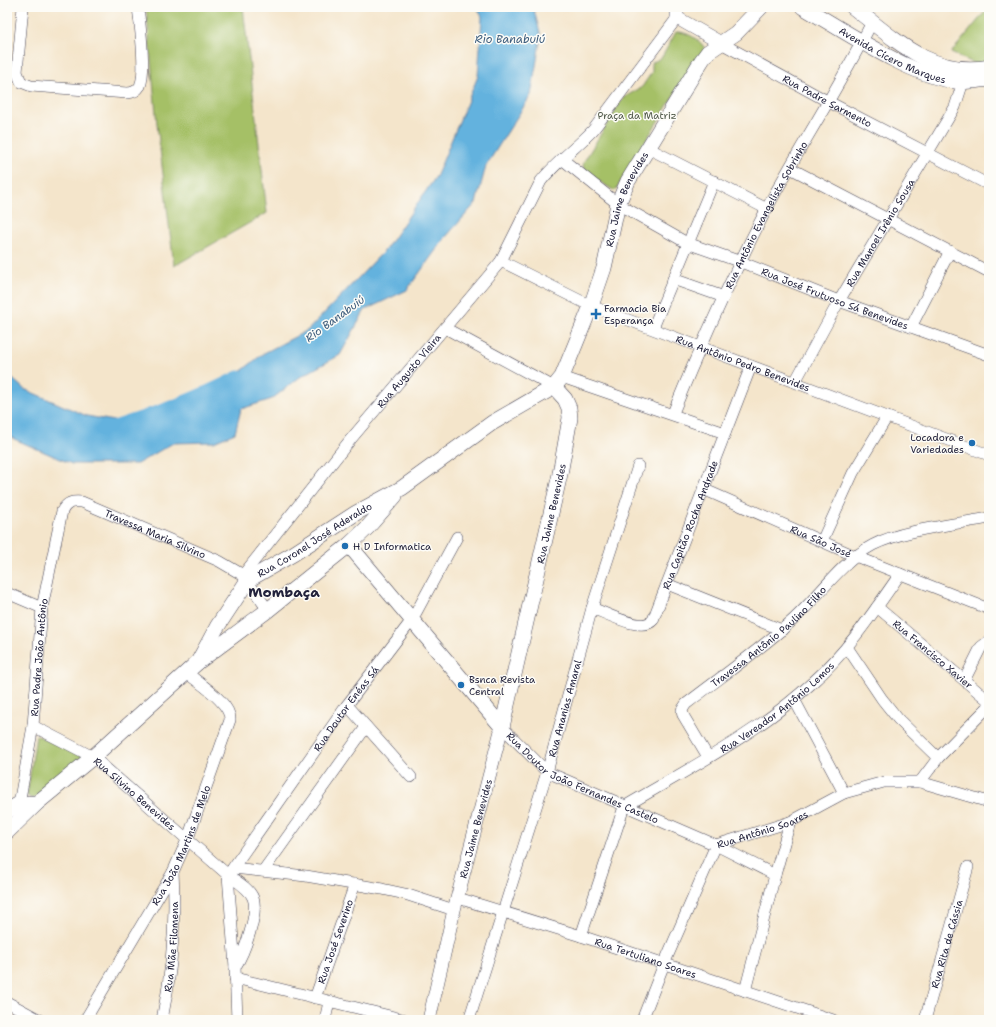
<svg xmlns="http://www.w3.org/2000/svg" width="996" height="1027" font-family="'Shantell Sans',sans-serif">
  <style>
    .green { fill: #a5c066; stroke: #647150 }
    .water { fill: #64b2de; stroke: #436a8c }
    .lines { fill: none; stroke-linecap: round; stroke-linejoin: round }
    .river { stroke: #64b2de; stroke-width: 19 }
    .minor-casing { stroke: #423f51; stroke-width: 12 }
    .tertiary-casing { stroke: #423f51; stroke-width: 14 }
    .secondary-casing { stroke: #423f51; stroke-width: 16 }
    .minor { stroke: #fff; stroke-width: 11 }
    .tertiary { stroke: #fff; stroke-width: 13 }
    .secondary { stroke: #fff; stroke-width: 15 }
    .poi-dot { fill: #1f6fb2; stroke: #fdfcf7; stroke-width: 1.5 }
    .labels { text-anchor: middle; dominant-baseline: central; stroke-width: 3; stroke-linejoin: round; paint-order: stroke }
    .street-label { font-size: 10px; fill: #22223b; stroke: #fdfcf7 }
    .park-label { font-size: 10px; fill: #50594a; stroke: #fdfcf7 }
    .poi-label { font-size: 10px; fill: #22223b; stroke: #fdfcf7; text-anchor: start }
    .water-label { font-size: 11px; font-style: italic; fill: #3c5c7c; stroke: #fdfcf7 }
    .district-label { font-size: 14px; font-weight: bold; fill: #22223b; stroke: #fdfcf7 }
  </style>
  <rect width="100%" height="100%" fill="#fdfcf7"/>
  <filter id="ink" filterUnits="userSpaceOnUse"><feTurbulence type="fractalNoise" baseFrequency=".025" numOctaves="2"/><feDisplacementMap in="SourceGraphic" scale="8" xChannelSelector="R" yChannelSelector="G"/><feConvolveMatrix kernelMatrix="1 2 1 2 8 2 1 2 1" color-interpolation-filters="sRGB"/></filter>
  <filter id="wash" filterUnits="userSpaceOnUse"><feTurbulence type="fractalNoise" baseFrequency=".012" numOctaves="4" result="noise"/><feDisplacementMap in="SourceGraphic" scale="16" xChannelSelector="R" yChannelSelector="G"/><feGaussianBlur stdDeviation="0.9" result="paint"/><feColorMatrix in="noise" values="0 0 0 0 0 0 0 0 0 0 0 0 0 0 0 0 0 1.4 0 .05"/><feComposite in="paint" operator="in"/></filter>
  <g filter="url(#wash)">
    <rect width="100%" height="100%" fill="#f4e5cb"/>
    <!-- green -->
    <path class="green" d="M146 7H243L267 213 174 266 157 124Z
      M989 7V75V70L951 53Z
      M676 32C686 31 701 40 705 49L695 61 615 191 584 172 583 163 623 98 642 87 652 72V63L662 57Z
      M36 735 83 756 33 799 27 796Z"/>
    <!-- water -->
    <path class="water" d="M477 7H533L541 36 531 95 486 166 476 203 444 239 407 290 365 310 340 355 300 377 272 399 241 409 235 433 214 442 173 443 137 464H72L14 439 7 434V374L24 389 87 416 147 427 194 409 264 353 308 330 385 250 437 175 478 76 482 17Z"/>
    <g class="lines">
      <!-- river -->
      <path class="river" d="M108 432C153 418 197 402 239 380"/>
    </g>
  </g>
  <g filter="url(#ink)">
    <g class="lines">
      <defs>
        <g id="minor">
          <path d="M23 7 17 72 21 82 31 86 127 93C133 93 137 91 140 86 146 74 140 23 138 7"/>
          <path id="s1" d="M721 43 829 102 989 185"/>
          <path d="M648 148 767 209"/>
          <path id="s2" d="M562 159 618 204 687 243 741 262 839 301 989 355"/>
          <path d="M790 168 989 272"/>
          <path id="s3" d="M501 261 591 306 989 455"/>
          <path d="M673 279 724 297"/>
          <path d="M911 327 950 251"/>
          <path d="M445 328 554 387"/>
          <path d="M653 328 714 181"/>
          <path d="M562 377 725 433"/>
          <path id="s4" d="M795 382 839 301 955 107 965 76"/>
          <path id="s5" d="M673 413C701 344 732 276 766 210 800 146 840 86 872 22"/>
          <path id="s6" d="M703 489 855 556 989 609"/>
          <path d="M822 541 853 473 887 417"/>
          <path id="s7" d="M243 575 351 439 501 261 541 181C556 162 576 148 593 130L677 18"/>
          <path d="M667 584 782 630"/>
          <path d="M7 593 42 608"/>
          <path id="s8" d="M877 607 989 701"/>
          <path id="s9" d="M592 608C606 613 642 633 653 620L751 366"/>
          <path d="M847 647 882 699 898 719 938 758"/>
          <path d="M965 679 981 647 989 641"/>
          <path d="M794 699 844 793"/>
          <path d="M347 705 411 777"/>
          <path id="s10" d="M33 726 93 757 228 875C236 881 249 888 253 898 259 913 244 954 235 967"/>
          <path id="s11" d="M502 727 547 772 716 845 775 875"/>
          <path id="s12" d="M708 757 683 715 682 710 686 704C722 676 760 650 794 619 820 595 841 562 873 545 901 530 957 524 989 518"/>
          <path d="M920 782 938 758 989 706"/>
          <path id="s13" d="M22 809 19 804 33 726 42 608 62 511C67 502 72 501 82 502L219 561 243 575 268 610"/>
          <path d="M233 868 306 876 382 889 405 894 454 910"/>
          <path d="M263 871 366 727"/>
          <path id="s14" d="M228 875 347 705 412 620 457 537"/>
          <path d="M228 875 235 967 237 1020"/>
          <path id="s15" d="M458 898 581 936 833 1020"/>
          <path id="s16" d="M581 936 624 807C688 769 757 734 812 683 847 652 873 613 900 574"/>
          <path d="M235 978 406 1020"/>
          <path d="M745 991 775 875 790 822"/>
          <path id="s17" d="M315 998 355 884"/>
          <path d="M7 1002 40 1020"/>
          <path id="s18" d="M85 1020 173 872 188 838 230 720C231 703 200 684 187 673"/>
          <path id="s19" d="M162 1020C172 972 176 922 173 872"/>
          <path d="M325 1020 329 1002"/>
          <path id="s20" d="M469 1020 547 772 592 608 638 466"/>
          <path id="s21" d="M642 1020 664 964 716 845 790 822 844 793 884 782H920L989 802"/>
          <path id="s22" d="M925 1020 968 867"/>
        </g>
        <g id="tertiary">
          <path d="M677 7V18L721 43"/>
          <path id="s23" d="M429 1020 454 910 502 727"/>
        </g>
        <g id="secondary">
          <path id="s24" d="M803 7C845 31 908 75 955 81 966 83 978 80 989 79"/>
          <path d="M853 7C894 39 933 78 989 67"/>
          <path d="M349 545 502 727"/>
          <path id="s25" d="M198 662 217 627 248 580 293 554 356 513 402 488 492 423 554 387 562 377 591 306 604 268 618 204 628 181 702 60 708 52 736 33 761 7"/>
          <path id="s26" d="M502 727 560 474 570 418 569 408 565 399 554 387"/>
          <path d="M7 811 19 804 37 803"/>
          <path d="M7 832 37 803 93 757 198 662 268 610 349 545 368 527 395 496"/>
        </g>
      </defs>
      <!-- minor casing -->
      <use href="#minor" class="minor-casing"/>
      <!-- tertiary casing -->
      <use href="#tertiary" class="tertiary-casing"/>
      <!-- secondary casing -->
      <use href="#secondary" class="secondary-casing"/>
      <!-- minor -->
      <use href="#minor" class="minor"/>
      <!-- tertiary -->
      <use href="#tertiary" class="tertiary"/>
      <!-- secondary -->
      <use href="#secondary" class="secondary"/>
    </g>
  </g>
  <!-- markers -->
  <g class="poi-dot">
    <path d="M594 308h4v4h4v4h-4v4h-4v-4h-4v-4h4z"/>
    <circle cx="972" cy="443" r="4"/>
    <circle cx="345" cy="546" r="4"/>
    <circle cx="461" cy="685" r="4"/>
  </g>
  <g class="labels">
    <!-- street labels -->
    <g class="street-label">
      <text stroke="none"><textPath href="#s24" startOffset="102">Avenida Cícero Marques</textPath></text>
      <text stroke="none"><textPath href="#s1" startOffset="121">Rua Padre Sarmento</textPath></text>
      <text stroke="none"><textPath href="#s25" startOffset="661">Rua Jaime Benevides</textPath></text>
      <text stroke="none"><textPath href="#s5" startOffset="219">Rua Antônio Evangelista Sobrinho</textPath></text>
      <text stroke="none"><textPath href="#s4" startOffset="172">Rua Manoel Irênio Sousa</textPath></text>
      <text stroke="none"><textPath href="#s2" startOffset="309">Rua José Frutuoso Sá Benevides</textPath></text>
      <text stroke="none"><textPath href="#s3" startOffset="263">Rua Antônio Pedro Benevides</textPath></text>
      <text stroke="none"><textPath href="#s7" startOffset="263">Rua Augusto Vieira</textPath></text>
      <text stroke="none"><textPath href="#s26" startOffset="219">Rua Jaime Benevides</textPath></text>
      <text stroke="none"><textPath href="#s9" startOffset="167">Rua Capitão Rocha Andrade</textPath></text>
      <text stroke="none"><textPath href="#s13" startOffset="406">Travessa Maria Silvino</textPath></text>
      <text stroke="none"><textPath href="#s25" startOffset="174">Rua Coronel José Aderaldo</textPath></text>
      <text stroke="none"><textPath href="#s6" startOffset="129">Rua São José</textPath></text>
      <text stroke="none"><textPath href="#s12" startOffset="168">Travessa Antônio Paulino Filho</textPath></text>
      <text stroke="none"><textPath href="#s8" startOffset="73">Rua Francisco Xavier</textPath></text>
      <text stroke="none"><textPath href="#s13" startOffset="154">Rua Padre João Antônio</textPath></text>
      <text stroke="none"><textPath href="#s16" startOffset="319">Rua Vereador Antônio Lemos</textPath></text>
      <text stroke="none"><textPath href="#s14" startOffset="204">Rua Doutor Enéas Sá</textPath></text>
      <text stroke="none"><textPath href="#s20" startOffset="326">Rua Ananias Amaral</textPath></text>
      <text stroke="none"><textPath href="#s11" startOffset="97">Rua Doutor João Fernandes Castelo</textPath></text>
      <text stroke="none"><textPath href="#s10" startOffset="123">Rua Silvino Benevides</textPath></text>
      <text stroke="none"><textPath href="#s23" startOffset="197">Rua Jaime Benevides</textPath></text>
      <text stroke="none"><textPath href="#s21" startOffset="239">Rua Antônio Soares</textPath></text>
      <text stroke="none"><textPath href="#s18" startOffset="200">Rua João Martins de Melo</textPath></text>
      <text stroke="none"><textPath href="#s17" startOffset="60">Rua José Severino</textPath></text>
      <text stroke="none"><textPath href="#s22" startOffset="79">Rua Rita de Cássia</textPath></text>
      <text stroke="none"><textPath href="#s19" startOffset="74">Rua Mãe Filomena</textPath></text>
      <text stroke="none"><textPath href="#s15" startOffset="197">Rua Tertuliano Soares</textPath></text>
    </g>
    <!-- park labels -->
    <g class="park-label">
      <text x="637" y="115">Praça da Matriz</text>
    </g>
    <!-- poi labels -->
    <g class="poi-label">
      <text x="604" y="308">Farmacia Bia<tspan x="604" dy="12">Esperança</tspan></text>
      <text x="964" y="437" text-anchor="end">Locadora e<tspan x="964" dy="12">Variedades</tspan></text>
      <text x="353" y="546">H D Informatica</text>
      <text x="469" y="679">Bsnca Revista<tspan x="469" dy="12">Central</tspan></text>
    </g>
    <!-- water labels -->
    <g class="water-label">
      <text x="510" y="39">Rio Banabuiú</text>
      <text transform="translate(335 319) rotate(-36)">Rio Banabuiú</text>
    </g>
    <!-- district labels -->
    <g class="district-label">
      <text x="284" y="592">Mombaça</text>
    </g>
  </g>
  <!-- margin -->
  <rect width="996" height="1027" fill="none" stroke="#fdfcf7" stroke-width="24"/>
</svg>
